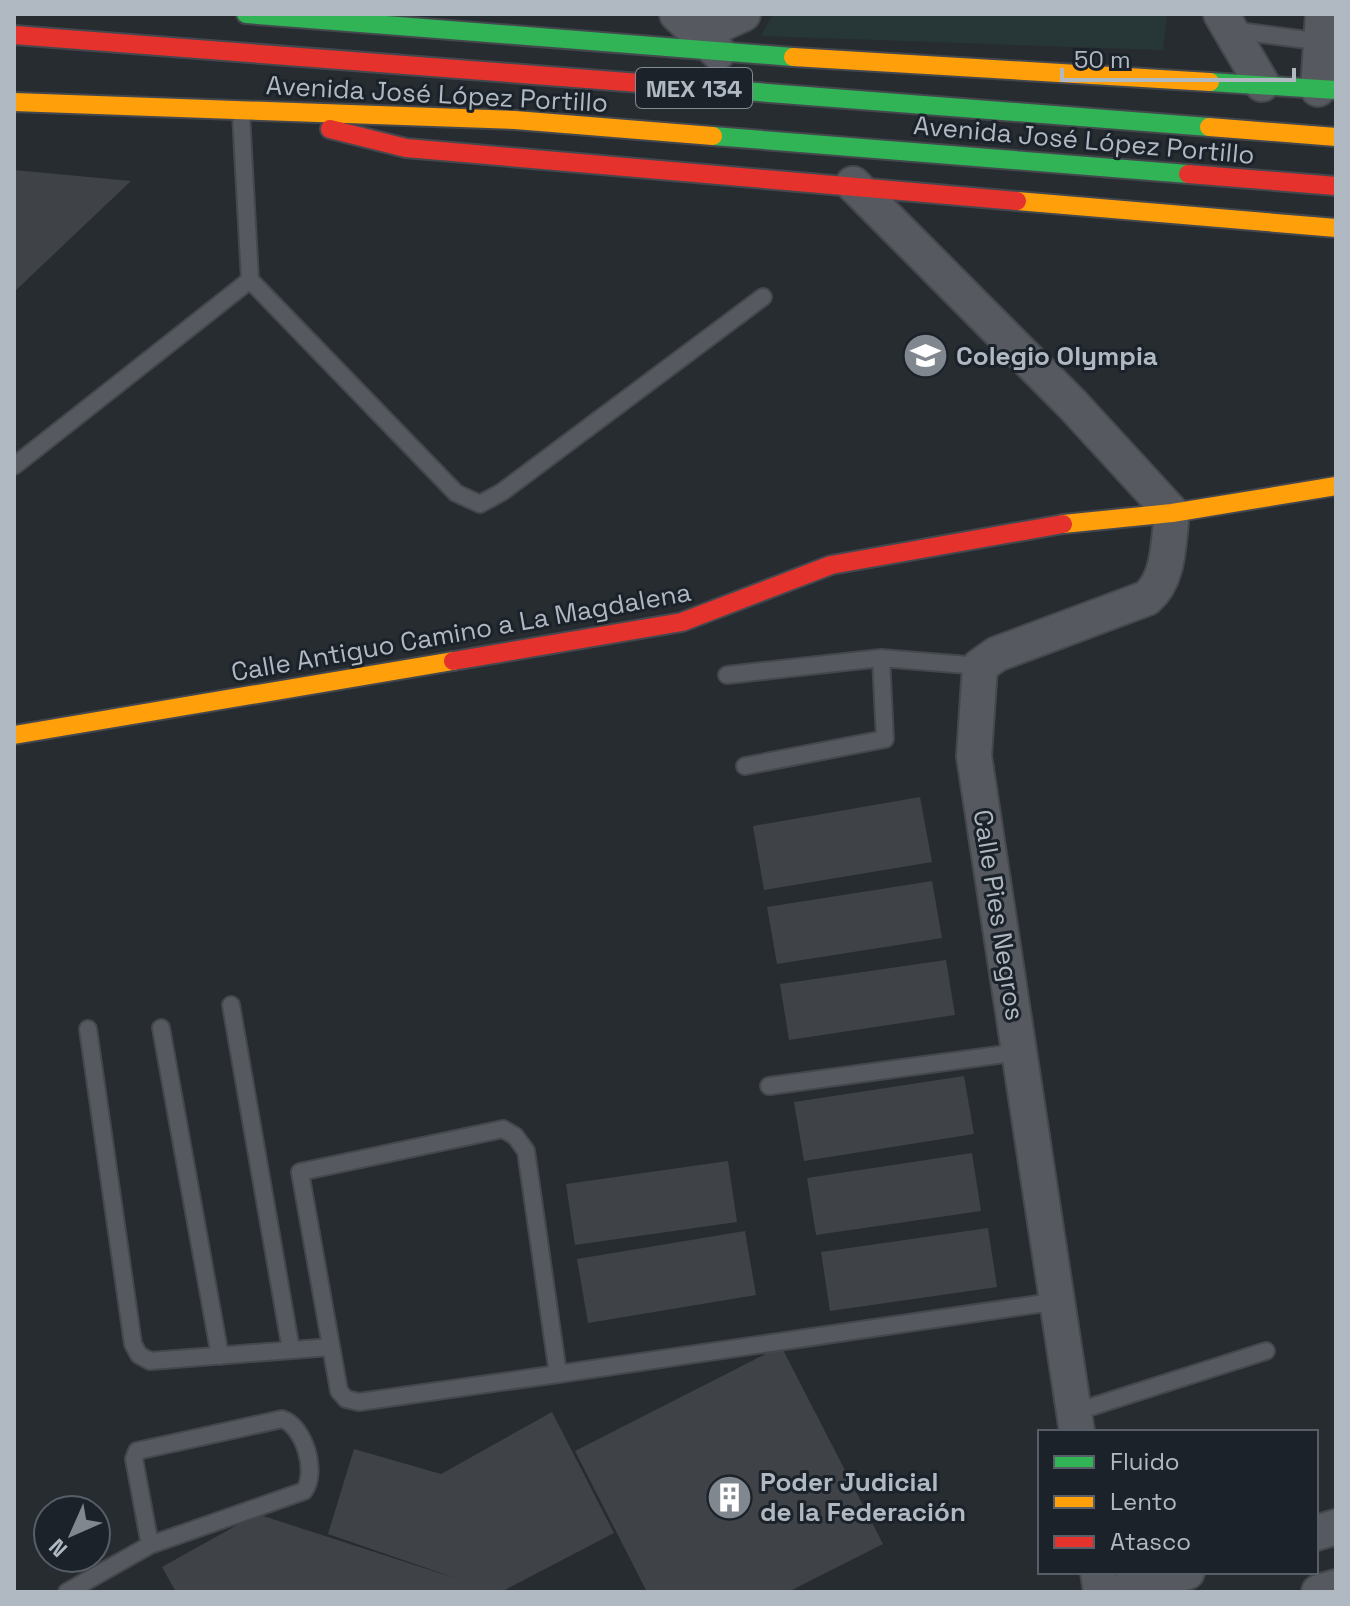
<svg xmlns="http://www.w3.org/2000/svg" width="1350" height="1606" font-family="'Space Grotesk',sans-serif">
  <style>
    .green { fill: #273737 }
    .building { fill: #3f4348 }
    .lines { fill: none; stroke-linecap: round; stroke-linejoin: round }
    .lane-casing { stroke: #44484c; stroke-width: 20 }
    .street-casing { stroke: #44484c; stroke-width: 38 }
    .fast-casing { stroke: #44484e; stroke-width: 22 }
    .slow-casing { stroke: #44484e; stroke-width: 22 }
    .jam-casing { stroke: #44484e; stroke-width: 22 }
    .lane { stroke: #565a60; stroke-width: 16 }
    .street { stroke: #565a60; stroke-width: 34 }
    .fast { stroke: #30b455; stroke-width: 18 }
    .slow { stroke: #ff9f0a; stroke-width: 18 }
    .jam { stroke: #e5322d; stroke-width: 18 }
    .labels { text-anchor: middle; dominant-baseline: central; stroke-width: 6; stroke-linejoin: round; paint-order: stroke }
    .shield { fill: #1b222a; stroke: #838b94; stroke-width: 2 }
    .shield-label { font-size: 24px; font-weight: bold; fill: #b0b8c2 }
    .street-label { font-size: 26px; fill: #b0b8c2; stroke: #1b222a }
    .poi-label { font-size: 26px; font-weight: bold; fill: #b0b8c2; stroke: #1b222a; text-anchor: start }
  </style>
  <rect width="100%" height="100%" fill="#272c31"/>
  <!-- green -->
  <path class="green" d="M773 14H1167L1163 50 761 36Z"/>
  <!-- building -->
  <path class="building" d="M14 170 131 181 14 292Z
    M920 797 932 862 764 890 753 826Z
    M932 881 942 938 777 964 767 907Z
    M946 960 955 1015 789 1040 780 984Z
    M964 1076 974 1134 804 1161 794 1102Z
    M972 1153 981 1211 816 1235 807 1178Z
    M728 1161 737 1222 575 1245 566 1184Z
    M988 1228 997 1287 830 1311 821 1252Z
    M745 1231 756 1295 588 1323 577 1259Z
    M781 1346 883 1544 788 1592H647L575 1451Z
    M552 1412 614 1533 501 1592H176L162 1567 257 1514 461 1580 328 1534 354 1449 441 1474Z"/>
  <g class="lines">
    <defs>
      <path id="lane" d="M1230 30 1323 42
        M250 280 456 493 480 504 502 492 763 297
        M14 466 250 280 241 114
        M727 675 881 658
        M745 766 885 739 881 658 980 666
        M231 1005 291 1350
        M161 1028 220 1356
        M88 1029 133 1344 139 1355 150 1361 331 1347
        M769 1086 1020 1052
        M558 1374 526 1151 515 1136 503 1129 300 1172 339 1391 346 1399 359 1402 558 1374 1059 1301
        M1075 1412 1266 1351
        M67 1592 150 1545 304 1491C318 1472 304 1426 282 1419L137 1451 134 1459 150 1545"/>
      <path id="street" d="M677 14 718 52
        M1221 14 1262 84
        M699 34 743 14
        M1318 89 1323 14
        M853 184 1073 405 1172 513C1168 542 1170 578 1147 598L997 654 980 666 974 756 1077 1432
        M1316 1533 1336 1527
        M1098 1572 1101 1592
        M1121 1592 1187 1572
        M1319 1592 1336 1587"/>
      <path id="fast" d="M246 14 793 57
        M1210 82 1336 90
        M666 85 1209 127
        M713 136 1188 174"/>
      <path id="slow" d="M793 57 1210 82
        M14 102 515 120 713 136
        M1209 127 1336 137
        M1017 201 1336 228
        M1063 524 1172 513 1336 486
        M14 735 453 661"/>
      <path id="jam" d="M14 35 666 85
        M330 129 406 148 1017 201
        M1188 174 1336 186
        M453 661 682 622 831 565 1063 524"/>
    </defs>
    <!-- lane casing -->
    <use href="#lane" class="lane-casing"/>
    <!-- street casing -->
    <use href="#street" class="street-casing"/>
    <!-- fast casing -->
    <use href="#fast" class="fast-casing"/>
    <!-- slow casing -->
    <use href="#slow" class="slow-casing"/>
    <!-- jam casing -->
    <use href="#jam" class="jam-casing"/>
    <!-- lane -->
    <use href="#lane" class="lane"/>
    <!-- street -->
    <use href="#street" class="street"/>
    <!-- fast -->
    <use href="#fast" class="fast"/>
    <!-- slow -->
    <use href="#slow" class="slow"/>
    <!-- jam -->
    <use href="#jam" class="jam"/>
  </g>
  <!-- icons -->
  <defs>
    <symbol id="school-disc" viewBox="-11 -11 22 22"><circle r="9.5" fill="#80878f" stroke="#1b222a"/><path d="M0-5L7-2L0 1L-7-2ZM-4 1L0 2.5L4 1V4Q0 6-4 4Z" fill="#fff"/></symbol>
    <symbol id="building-disc" viewBox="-11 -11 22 22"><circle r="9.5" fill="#80878f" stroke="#1b222a"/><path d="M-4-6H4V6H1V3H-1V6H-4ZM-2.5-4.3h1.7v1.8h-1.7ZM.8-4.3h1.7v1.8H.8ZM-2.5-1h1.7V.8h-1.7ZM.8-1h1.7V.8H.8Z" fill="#fff"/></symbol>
  </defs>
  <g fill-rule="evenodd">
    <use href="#school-disc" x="900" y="330" width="51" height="51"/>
    <use href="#building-disc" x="704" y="1472" width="51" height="51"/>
  </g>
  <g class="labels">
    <!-- shield labels -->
    <rect class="shield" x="636" y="68" width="116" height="40" rx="6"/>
    <g class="shield-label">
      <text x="694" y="88">MEX 134</text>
    </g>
    <!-- street labels -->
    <g class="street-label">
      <text transform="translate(437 94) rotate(3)">Avenida José López Portillo</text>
      <text transform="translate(1084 140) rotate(5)">Avenida José López Portillo</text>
      <text transform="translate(461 632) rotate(-10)">Calle Antiguo Camino a La Magdalena</text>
      <text transform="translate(999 915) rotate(81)">Calle Pies Negros</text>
    </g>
    <!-- poi labels -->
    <g class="poi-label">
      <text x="956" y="356">Colegio Olympia</text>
      <text x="760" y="1482">Poder Judicial<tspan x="760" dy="30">de la Federación</tspan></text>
    </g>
  </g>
  <!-- border -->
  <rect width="1350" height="1606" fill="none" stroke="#b0b8c2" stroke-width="32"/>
  <!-- legend -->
  <rect x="1038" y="1430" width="280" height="144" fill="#1b222a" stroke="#575e67" stroke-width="2"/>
  <rect x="1054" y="1456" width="40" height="12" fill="#30b455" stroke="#575e67" stroke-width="2"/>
  <text x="1110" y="1470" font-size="24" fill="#b0b8c2">Fluido</text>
  <rect x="1054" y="1496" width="40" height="12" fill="#ff9f0a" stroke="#575e67" stroke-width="2"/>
  <text x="1110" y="1510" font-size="24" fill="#b0b8c2">Lento</text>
  <rect x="1054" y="1536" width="40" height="12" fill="#e5322d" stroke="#575e67" stroke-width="2"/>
  <text x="1110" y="1550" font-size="24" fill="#b0b8c2">Atasco</text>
  <!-- north arrow -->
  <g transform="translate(72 1534) rotate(225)"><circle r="38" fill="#1b222a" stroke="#575e67" stroke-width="2"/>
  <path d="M0-6L14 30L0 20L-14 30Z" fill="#80878f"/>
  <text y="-12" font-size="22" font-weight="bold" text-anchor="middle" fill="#b0b8c2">N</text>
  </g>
  <!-- scale -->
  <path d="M1062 68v12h232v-12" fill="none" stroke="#b0b8c2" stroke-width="4"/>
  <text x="1074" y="68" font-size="24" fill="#b0b8c2" stroke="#1b222a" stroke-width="6" paint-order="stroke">50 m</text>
</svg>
